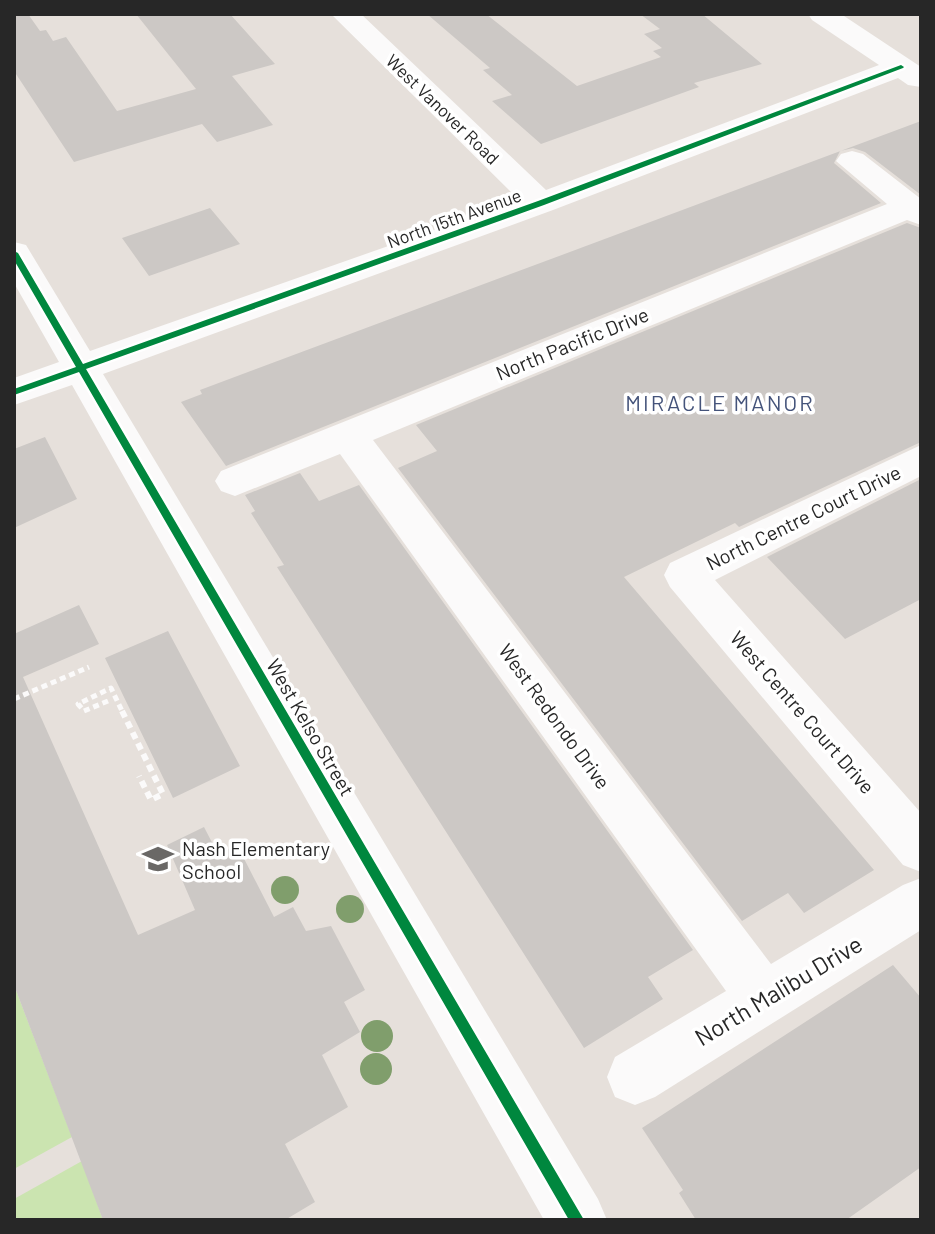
<svg xmlns="http://www.w3.org/2000/svg" width="935" height="1234" font-family="Barlow,sans-serif">
  <style>
    .green { fill: #cbe4b0 }
    .building { fill: #ccc8c5 }
    .lines { fill: none; stroke-linecap: round; stroke-linejoin: round }
    .path-far1 { stroke: #fbfafa; stroke-width: 5; stroke-dasharray: 6 4; stroke-linecap: butt }
    .path { stroke: #fbfafa; stroke-width: 6; stroke-dasharray: 7 5; stroke-linecap: butt }
    .minor { fill: #fbfafa; fill-rule: evenodd }
    .cycleway-casing { stroke: #fff; stroke-width: 5 }
    .cycleway { fill: #00873e; fill-rule: evenodd }
    .tree { fill: #809e6c }
    .labels { text-anchor: middle; dominant-baseline: central; stroke-width: 7; stroke-linejoin: round; paint-order: stroke }
    .far-street-label { font-size: 18px; fill: #272727; stroke: #fff }
    .street-label { font-size: 20px; fill: #272727; stroke: #fff }
    .poi-label { font-size: 20px; fill: #272727; stroke: #fff; text-anchor: start }
    .neighbourhood-label { font-size: 22px; letter-spacing: 2px; fill: #44537a; stroke: #fff }
    .near-street-label { font-size: 24px; fill: #272727; stroke: #fff }
  </style>
  <rect width="100%" height="100%" fill="#e6e0db"/>
  <!-- green -->
  <path class="green" d="M14 985 72 1137 14 1169Z
    M82 1161 103 1220H14V1199Z"/>
  <!-- building -->
  <path class="building" d="M14 14H28L40 31 46 30 53 41 66 37 117 111 196 89 136 14H230L275 64 232 76 273 125 217 142 202 124 74 162 14 71Z
    M427 14H486L577 86 661 57 653 51 662 48 644 34 660 29 640 14H702L762 64 694 83 699 87 541 144 492 101 512 95 483 70 490 68Z
    M921 121V195L865 152 853 148 840 151 834 163 881 203 226 466 181 402 202 394 200 390Z
    M210 208 240 244 149 276 122 238Z
    M907 223 921 228V442L739 527 735 523 624 577 874 870 804 913 788 893 742 921 398 468 437 451 416 425Z
    M45 437 77 499 14 528V449Z
    M300 473 319 501 359 485 693 950 648 977 663 999 584 1048 277 567 284 565 251 513 255 511 245 495Z
    M921 479V599L845 639 767 557Z
    M79 605 99 644 23 677 138 935 195 910 167 845 204 827 218 854 237 845 274 917 293 907 306 931 331 926 365 990 344 1002 360 1032 322 1055 348 1107 285 1144 315 1202 285 1220H103L14 985V634Z
    M168 631 240 766 173 798 105 658Z
    M893 965 921 998V1167L846 1220H696L679 1193 683 1190 642 1128Z"/>
  <g class="lines">
    <!-- path-far1 -->
    <path class="path-far1" d="M14 699 89 667
      M108 701 84 711 78 704 111 688 123 713"/>
    <!-- path -->
    <path class="path" d="M122 711 163 794 151 800 139 776"/>
    <!-- minor -->
    <path class="minor" d="M331 14H361L546 190 879 65 812 20 808 14H841L921 67V87L908 85 898 78 553 210 103 374 598 1199 607 1220H544L72 385 14 405V378L59 362 14 283V242L26 245 90 351 519 200Z
      M852 151 863 154 921 199V225L907 220 373 440 771 964 903 885 921 878V930L655 1097 635 1105 615 1097 607 1077 615 1057 726 991 340 454 235 496 221 491 215 481 221 471 887 204 836 161 841 154Z
      M921 445V476L715 580 921 813V872L903 865 670 587 664 575 670 563Z"/>
    <defs>
      <path id="cycleway" d="M901 65 904 67 903 68 544 205 86 369 584 1220H569L79 372 14 395V389L76 367 14 260V251L18 253 83 364 538 201Z"/>
    </defs>
    <!-- cycleway casing -->
    <use href="#cycleway" class="cycleway-casing"/>
    <!-- cycleway -->
    <use href="#cycleway" class="cycleway"/>
  </g>
  <!-- trees -->
  <g class="tree">
    <circle cx="285" cy="890" r="14"/>
    <circle cx="350" cy="909" r="14"/>
    <circle cx="377" cy="1036" r="16"/>
    <circle cx="376" cy="1069" r="16"/>
  </g>
  <!-- icons -->
  <defs>
    <symbol id="school-bare" viewBox="-9 -9 18 18"><path d="M0-5L7-2L0 1L-7-2ZM-4 1L0 2.5L4 1V4Q0 6-4 4Z" fill="#6a6866" stroke="#fff" stroke-width="2.5" paint-order="stroke"/></symbol>
  </defs>
  <g fill-rule="evenodd">
    <use href="#school-bare" x="136" y="837" width="44" height="44"/>
  </g>
  <g class="labels">
    <!-- far-street labels -->
    <g class="far-street-label">
      <text transform="translate(443 109) rotate(44)">West Vanover Road</text>
      <text transform="translate(454 218) rotate(-20)">North 15th Avenue</text>
    </g>
    <!-- street labels -->
    <g class="street-label">
      <text transform="translate(572 343) rotate(-22)">North Pacific Drive</text>
      <text transform="translate(803 517) rotate(-26)">North Centre Court Drive</text>
      <text transform="translate(803 712) rotate(49)">West Centre Court Drive</text>
      <text transform="translate(555 716) rotate(54)">West Redondo Drive</text>
      <text transform="translate(311 727) rotate(60)">West Kelso Street</text>
    </g>
    <!-- poi labels -->
    <g class="poi-label">
      <text x="182" y="848">Nash Elementary<tspan x="182" dy="23">School</tspan></text>
    </g>
    <!-- neighbourhood labels -->
    <g class="neighbourhood-label">
      <text x="720" y="402">MIRACLE MANOR</text>
    </g>
    <!-- near-street labels -->
    <g class="near-street-label">
      <text transform="translate(778 990) rotate(-31)">North Malibu Drive</text>
    </g>
  </g>
  <!-- border -->
  <rect width="935" height="1234" fill="none" stroke="#272727" stroke-width="32"/>
</svg>
